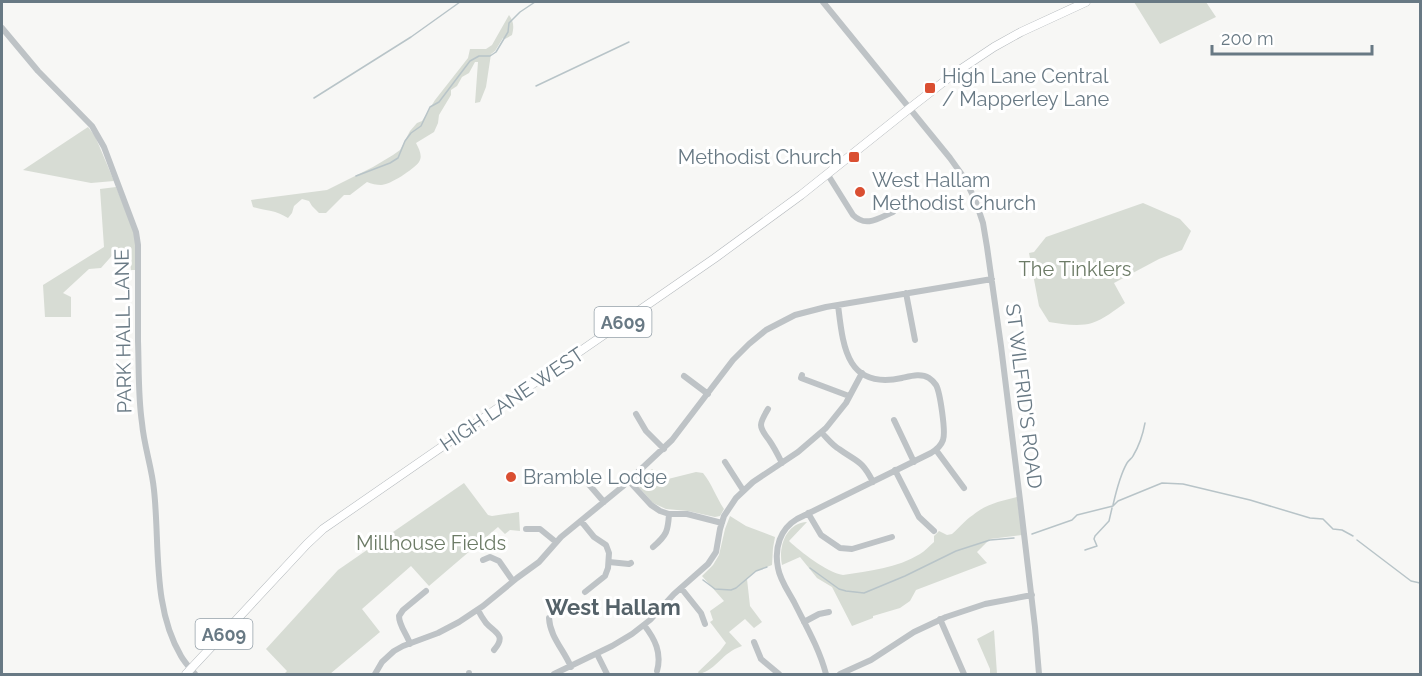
<svg xmlns="http://www.w3.org/2000/svg" width="1422" height="676" font-family="Raleway,sans-serif">
  <style>
    .green { fill: #d7dcd4 }
    .lines { fill: none; stroke-linecap: round; stroke-linejoin: round }
    .stream { stroke: #b8c4c8; stroke-width: 1.5 }
    .major-casing { stroke: #b2b7bb; stroke-width: 9 }
    .minor { stroke: #bec3c6; stroke-width: 6 }
    .major { stroke: #fff; stroke-width: 8 }
    .poi-dot { fill: #da4f32; stroke: #fff; stroke-width: 2 }
    .labels { text-anchor: middle; dominant-baseline: central; stroke-width: 6; stroke-linejoin: round; paint-order: stroke }
    .shield { fill: #fff; stroke: #95a1a9; stroke-width: 1.5 }
    .shield-label { font-size: 18px; font-weight: bold; fill: #687984 }
    .poi-label { font-size: 20px; fill: #687984; stroke: #fff; text-anchor: start }
    .park-label { font-size: 20px; fill: #6c7b66; stroke: #fff }
    .street-label { font-size: 20px; fill: #687984; stroke: #fff }
    .quarter-label { font-size: 22px; font-weight: bold; fill: #556269; stroke: #fff }
  </style>
  <rect width="100%" height="100%" fill="#f7f7f5"/>
  <!-- green -->
  <path class="green" d="M1134 2H1206L1216 17 1160 44Z
    M509 15C514 22 514 27 512 35L505 39 503 38 495 51 491 54 486 87 480 102 475 103 478 62H475L469 73 462 77 457 86 451 90V95L439 115 438 123 434 132 416 143C419 149 423 156 419 162 414 169 390 185 381 185 377 185 371 184 367 182L350 195H344L326 213H319L312 206 309 201 302 199 294 206 292 213 288 218C275 210 267 211 253 207L251 200 327 190 373 167 393 155 400 150 410 131 417 123 422 121 435 100 468 58 470 49H486L492 45Z
    M88 127 95 136 114 181 91 183 23 170Z
    M116 187 134 231 136 246V270H131L129 252 121 248 117 250 101 268 89 269 63 293 71 297V317H45L43 285 104 247 100 189Z
    M1143 203 1180 219 1191 231 1182 250 1159 259 1114 283 1125 303C1115 310 1104 319 1092 323 1079 327 1062 324 1049 322L1039 306 1029 253 1034 252 1046 237Z
    M652 469 664 480 696 472 703 473C712 484 716 497 724 509L720 516 715 517 688 511 666 509 653 503 636 484Z
    M464 483 488 515 492 516 519 512 520 531 510 530 505 534 498 527 429 586 411 566 362 609 380 632 330 674H284L287 671 266 649 338 570Z
    M1017 497 1022 535 990 539 977 552 987 563 916 590 910 601 900 608 873 616V618L852 626 832 587 817 578 800 557 782 565C778 547 786 523 807 522L789 541C801 552 826 572 843 575 869 571 897 568 920 554 925 551 929 546 934 542V536L939 531 947 535 952 534C959 528 965 520 973 515 986 504 1001 501 1017 497Z
    M730 516 746 526 775 537 773 548 772 565 756 571 747 579 750 606 762 622 754 628 745 619 729 632 742 646C721 653 718 669 699 674L698 672 720 651 726 643 710 622 713 620 710 611 724 601 702 576 713 565 719 555 725 529Z
    M994 630 997 674H990V669L977 639Z"/>
  <g class="lines">
    <!-- stream -->
    <path class="stream" d="M536 86 629 42
      M314 98 411 37 460 2
      M356 176 390 163 398 158 405 141 411 133 421 126 430 107 439 102 470 61 479 56H490L496 52 508 32 509 23 520 12 535 2
      M1113 505C1116 492 1120 475 1127 463 1129 460 1132 458 1133 456 1139 446 1143 434 1145 423
      M1032 534 1072 520 1077 515 1113 506 1118 501 1162 483 1183 484 1250 500 1310 518 1323 519 1333 529 1342 530 1353 536
      M1357 540 1411 581 1420 583
      M1085 550 1097 546 1094 539 1095 536 1109 521 1112 508
      M810 568 839 589 846 591 864 593 905 576 956 551 990 540 1014 538
      M703 580 715 589 731 590 736 588 756 571 767 567"/>
    <defs>
      <path id="major" d="M186 674 307 544 323 529 715 258 801 195 910 108 955 73 994 47 1021 32 1086 2"/>
    </defs>
    <!-- major casing -->
    <use href="#major" class="major-casing"/>
    <!-- minor -->
    <path class="minor" d="M823 2 950 158 965 179 976 202 983 223 987 247 1001 346 1020 500 1035 627 1039 674
      M2 28 38 71 92 126 104 147 136 232 138 245C138 277 138 309 138 341 139 368 138 396 142 423 144 446 152 468 154 490 160 545 152 607 181 656 185 663 190 668 195 674
      M828 175 853 215C866 228 879 218 893 212
      M906 293 915 340
      M802 375 801 378 849 396
      M684 376 708 394
      M768 409C759 424 758 426 769 440 774 447 778 455 782 463
      M636 414 646 431 664 449
      M894 420 914 462
      M822 433C827 438 832 445 839 449 857 462 862 460 873 482
      M936 450 964 488
      M725 462 743 490
      M895 470 919 517 934 531
      M571 479H581L585 480 604 502
      M629 481 651 505 660 511 669 514H687L722 523
      M808 513 821 535 840 548 852 549 892 537
      M581 521 594 537 606 545 609 553 608 568 605 576 585 592
      M526 529H540L556 542
      M653 547C667 535 668 531 669 514
      M483 560 490 557 499 561 513 581
      M609 562 629 564 631 563
      M681 588 701 613 705 624
      M478 610C480 614 483 619 486 623 495 633 507 635 494 650
      M549 618C550 637 564 650 571 667
      M940 619 964 674
      M804 622 819 614 829 612
      M644 625C655 639 662 653 657 671
      M754 642 761 659 779 674
      M410 644C407 634 399 626 399 616L403 610 426 591
      M597 654 607 674
      M375 674 382 662 394 651 403 646 438 633 459 622 483 606 517 578 539 562 561 537 622 487 672 440 733 360 749 344 766 330 795 315 826 307 992 279
      M469 674V673
      M554 674 612 646 632 634 650 620 674 594 708 564 716 552 720 529 724 516 736 498 753 482 798 452 826 428 846 403 862 373
      M826 674C819 648 806 626 794 602 788 591 780 580 778 568 774 548 780 529 797 519L931 453C936 450 941 446 943 440 946 432 940 392 936 385 934 382 932 380 929 378 921 373 911 376 902 378 846 390 843 346 838 305
      M840 674 871 660 914 632 946 617 985 604 1032 595"/>
    <!-- major -->
    <use href="#major" class="major"/>
  </g>
  <!-- markers -->
  <g class="poi-dot">
    <rect x="924" y="82" width="12" height="12" rx="3"/>
    <rect x="848" y="151" width="12" height="12" rx="3"/>
    <circle cx="860" cy="192" r="6"/>
    <circle cx="511" cy="477" r="6"/>
  </g>
  <g class="labels">
    <!-- shield labels -->
    <g class="shield">
      <rect x="594.5" y="307" width="57" height="30" rx="4.5"/>
      <rect x="195.5" y="619" width="57" height="30" rx="4.5"/>
    </g>
    <g class="shield-label">
      <text x="623" y="322">A609</text>
      <text x="224" y="634">A609</text>
    </g>
    <!-- poi labels -->
    <g class="poi-label">
      <text x="942" y="76">High Lane Central<tspan x="942" dy="23">/ Mapperley Lane</tspan></text>
      <text x="842" y="157" text-anchor="end">Methodist Church</text>
      <text x="872" y="180">West Hallam<tspan x="872" dy="23">Methodist Church</tspan></text>
      <text x="523" y="477">Bramble Lodge</text>
    </g>
    <!-- park labels -->
    <g class="park-label">
      <text x="1075" y="269">The Tinklers</text>
      <text x="431" y="543">Millhouse Fields</text>
    </g>
    <!-- street labels -->
    <g class="street-label">
      <text transform="translate(123 331) rotate(-91)">PARK HALL LANE</text>
      <text transform="translate(1024 396) rotate(83)">ST WILFRID'S ROAD</text>
      <text transform="translate(512 399) rotate(-34)">HIGH LANE WEST</text>
    </g>
    <!-- quarter labels -->
    <g class="quarter-label">
      <text x="613" y="607">West Hallam</text>
    </g>
  </g>
  <!-- border -->
  <rect width="1422" height="676" fill="none" stroke="#687984" stroke-width="6"/>
  <!-- scale -->
  <path d="M1212 45v9h160v-9" fill="none" stroke="#687984" stroke-width="3"/>
  <text x="1221" y="45" font-size="18" fill="#687984" stroke="#ffffff" stroke-width="4.5" paint-order="stroke">200 m</text>
</svg>
